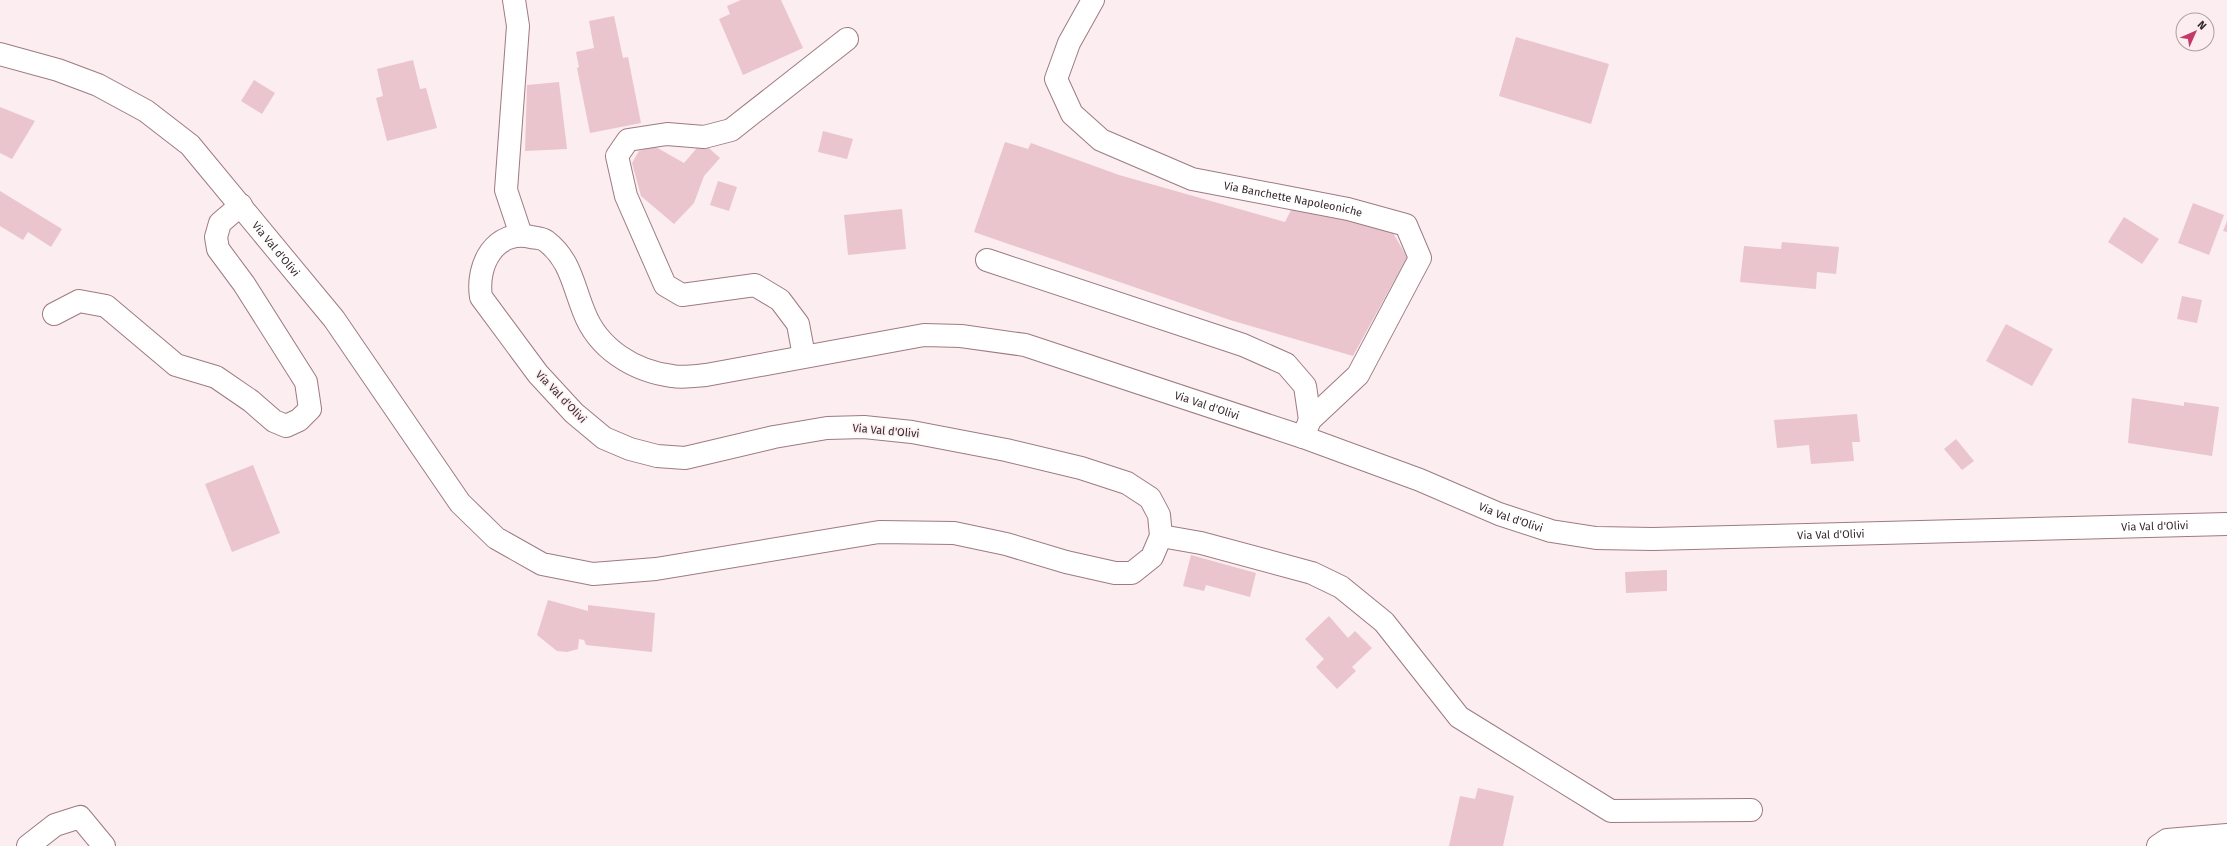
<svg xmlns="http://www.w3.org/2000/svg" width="2227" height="846" font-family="'Fira Sans',sans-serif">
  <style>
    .building { fill: #eac5cd }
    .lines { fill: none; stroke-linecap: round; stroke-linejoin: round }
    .minor-casing { stroke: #9d7b82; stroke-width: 24 }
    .minor { stroke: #fff; stroke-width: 22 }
    .labels { text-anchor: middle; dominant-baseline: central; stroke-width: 3; stroke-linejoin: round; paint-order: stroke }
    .street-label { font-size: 11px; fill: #37292c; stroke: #fcedf0 }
  </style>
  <rect width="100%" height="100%" fill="#fcedf0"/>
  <!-- building -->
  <path class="building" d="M741 0H781L803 48 743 75 719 19 730 14 727 6Z
    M614 16 623 58 628 57 641 123 590 133 577 68 579 67 576 52 594 48 589 21Z
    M1516 37 1609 64 1591 124 1499 96Z
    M413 60 420 89 426 88 437 128 387 141 376 98 383 96 377 69Z
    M254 80 275 93 262 114 241 101Z
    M559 82 567 149 525 151 527 85Z
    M0 107 35 121 12 159 0 153Z
    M823 131 853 139 847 159 818 152Z
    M702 142 720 158 704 176 694 203 674 224 641 196 632 163 639 151 654 146 684 163Z
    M1005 142 1028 149 1031 143 1119 175 1285 222 1292 208 1347 217 1393 233 1407 257 1353 356 1230 320 974 232Z
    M718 181 737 187 729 211 710 205Z
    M0 191 62 229 51 247 28 232 23 240 0 226Z
    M2193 203 2224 215 2209 255 2178 243Z
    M902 209 906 249 848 255 844 215Z
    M2124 217 2159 239 2142 264 2108 242Z
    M2227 221V232L2223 231Z
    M1782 242 1839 247 1836 274 1817 272 1816 289 1740 282 1744 246 1781 249Z
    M2182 296 2202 300 2197 323 2177 319Z
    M2006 324 2053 349 2032 386 1986 361Z
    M2132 398 2184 406V402L2219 407 2212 456 2128 443Z
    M1857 414 1860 442H1852L1854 461 1811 464 1809 445 1777 448 1774 420Z
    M1956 439 1974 461 1962 470 1944 449Z
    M253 465 280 533 232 552 205 484Z
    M1191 555 1256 573 1250 597 1206 585 1204 591 1183 586Z
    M1667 570V591L1626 593 1625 572Z
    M548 600 588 611V605L655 613 652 652 586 645 584 640 579 639 578 649 567 652 557 651 537 635Z
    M1329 616 1348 638 1355 631 1372 648 1352 667 1356 671 1337 689 1316 667 1324 659 1305 639Z
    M1478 788 1514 796 1503 846H1449L1460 796 1475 799Z"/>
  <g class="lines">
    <defs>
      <g id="minor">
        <path d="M514 0 518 26 506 190 521 235"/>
        <path id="s1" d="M1093 0 1069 43 1056 79 1072 114 1101 140 1192 179 1348 209 1406 225 1420 258 1358 375 1310 420 1303 437"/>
        <path id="s2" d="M0 54 58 70 98 85 146 111 190 145 334 319 460 503 496 538 542 564 593 574 656 569 879 532 954 533 1006 544 1066 562 1115 573H1132L1152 557 1161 536 1159 515 1150 498 1127 483 1081 468 1006 450 912 432 864 427 827 428 774 437 685 458 657 456 630 449 604 438 574 413 538 374 481 297C476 265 495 229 531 237 536 238 542 238 546 241 570 259 573 285 584 312 598 349 634 371 672 376 683 378 695 376 706 375L924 335 961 336 1025 345 1303 437 1420 480 1499 514 1551 531 1596 538 1653 539 2227 524"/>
        <path d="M987 260 1243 345 1286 364 1305 386 1310 420"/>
        <path d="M54 314 79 301 106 306 176 365 216 377 251 401 274 421 286 426 299 420 310 409 306 382 244 284 218 249 216 237 220 223 241 205"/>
        <path d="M804 356 798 324 780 300 755 285 682 295 665 285 626 196 617 156 628 140 667 134 704 137 731 130 847 39"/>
        <path d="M1161 536 1201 543 1312 573 1341 587 1384 622 1459 717 1611 811 1751 810"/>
        <path d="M28 846 55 825 80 817 104 846"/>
        <path d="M2158 846 2167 840 2227 835"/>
      </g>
    </defs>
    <!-- minor casing -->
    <use href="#minor" class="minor-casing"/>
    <!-- minor -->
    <use href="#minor" class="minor"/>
  </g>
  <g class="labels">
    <!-- street labels -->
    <g class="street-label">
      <text stroke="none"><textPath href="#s1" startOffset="367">Via Banchette Napoleoniche</textPath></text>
      <text stroke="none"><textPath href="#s2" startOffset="348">Via Val d'Olivi</textPath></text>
      <text transform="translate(561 397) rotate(46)">Via Val d'Olivi</text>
      <text stroke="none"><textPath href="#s2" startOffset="3058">Via Val d'Olivi</textPath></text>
      <text transform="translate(886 431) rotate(5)">Via Val d'Olivi</text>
      <text stroke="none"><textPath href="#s2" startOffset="3382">Via Val d'Olivi</textPath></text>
      <text stroke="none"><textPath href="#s2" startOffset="4029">Via Val d'Olivi</textPath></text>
      <text stroke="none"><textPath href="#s2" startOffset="3705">Via Val d'Olivi</textPath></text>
    </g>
  </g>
  <!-- north arrow -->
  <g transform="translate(2195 32) rotate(45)"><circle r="19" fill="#fcedf0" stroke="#ad9fa2"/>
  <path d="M0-3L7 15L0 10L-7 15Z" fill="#c5386a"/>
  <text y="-6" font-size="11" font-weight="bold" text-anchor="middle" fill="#37292c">N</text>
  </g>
</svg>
